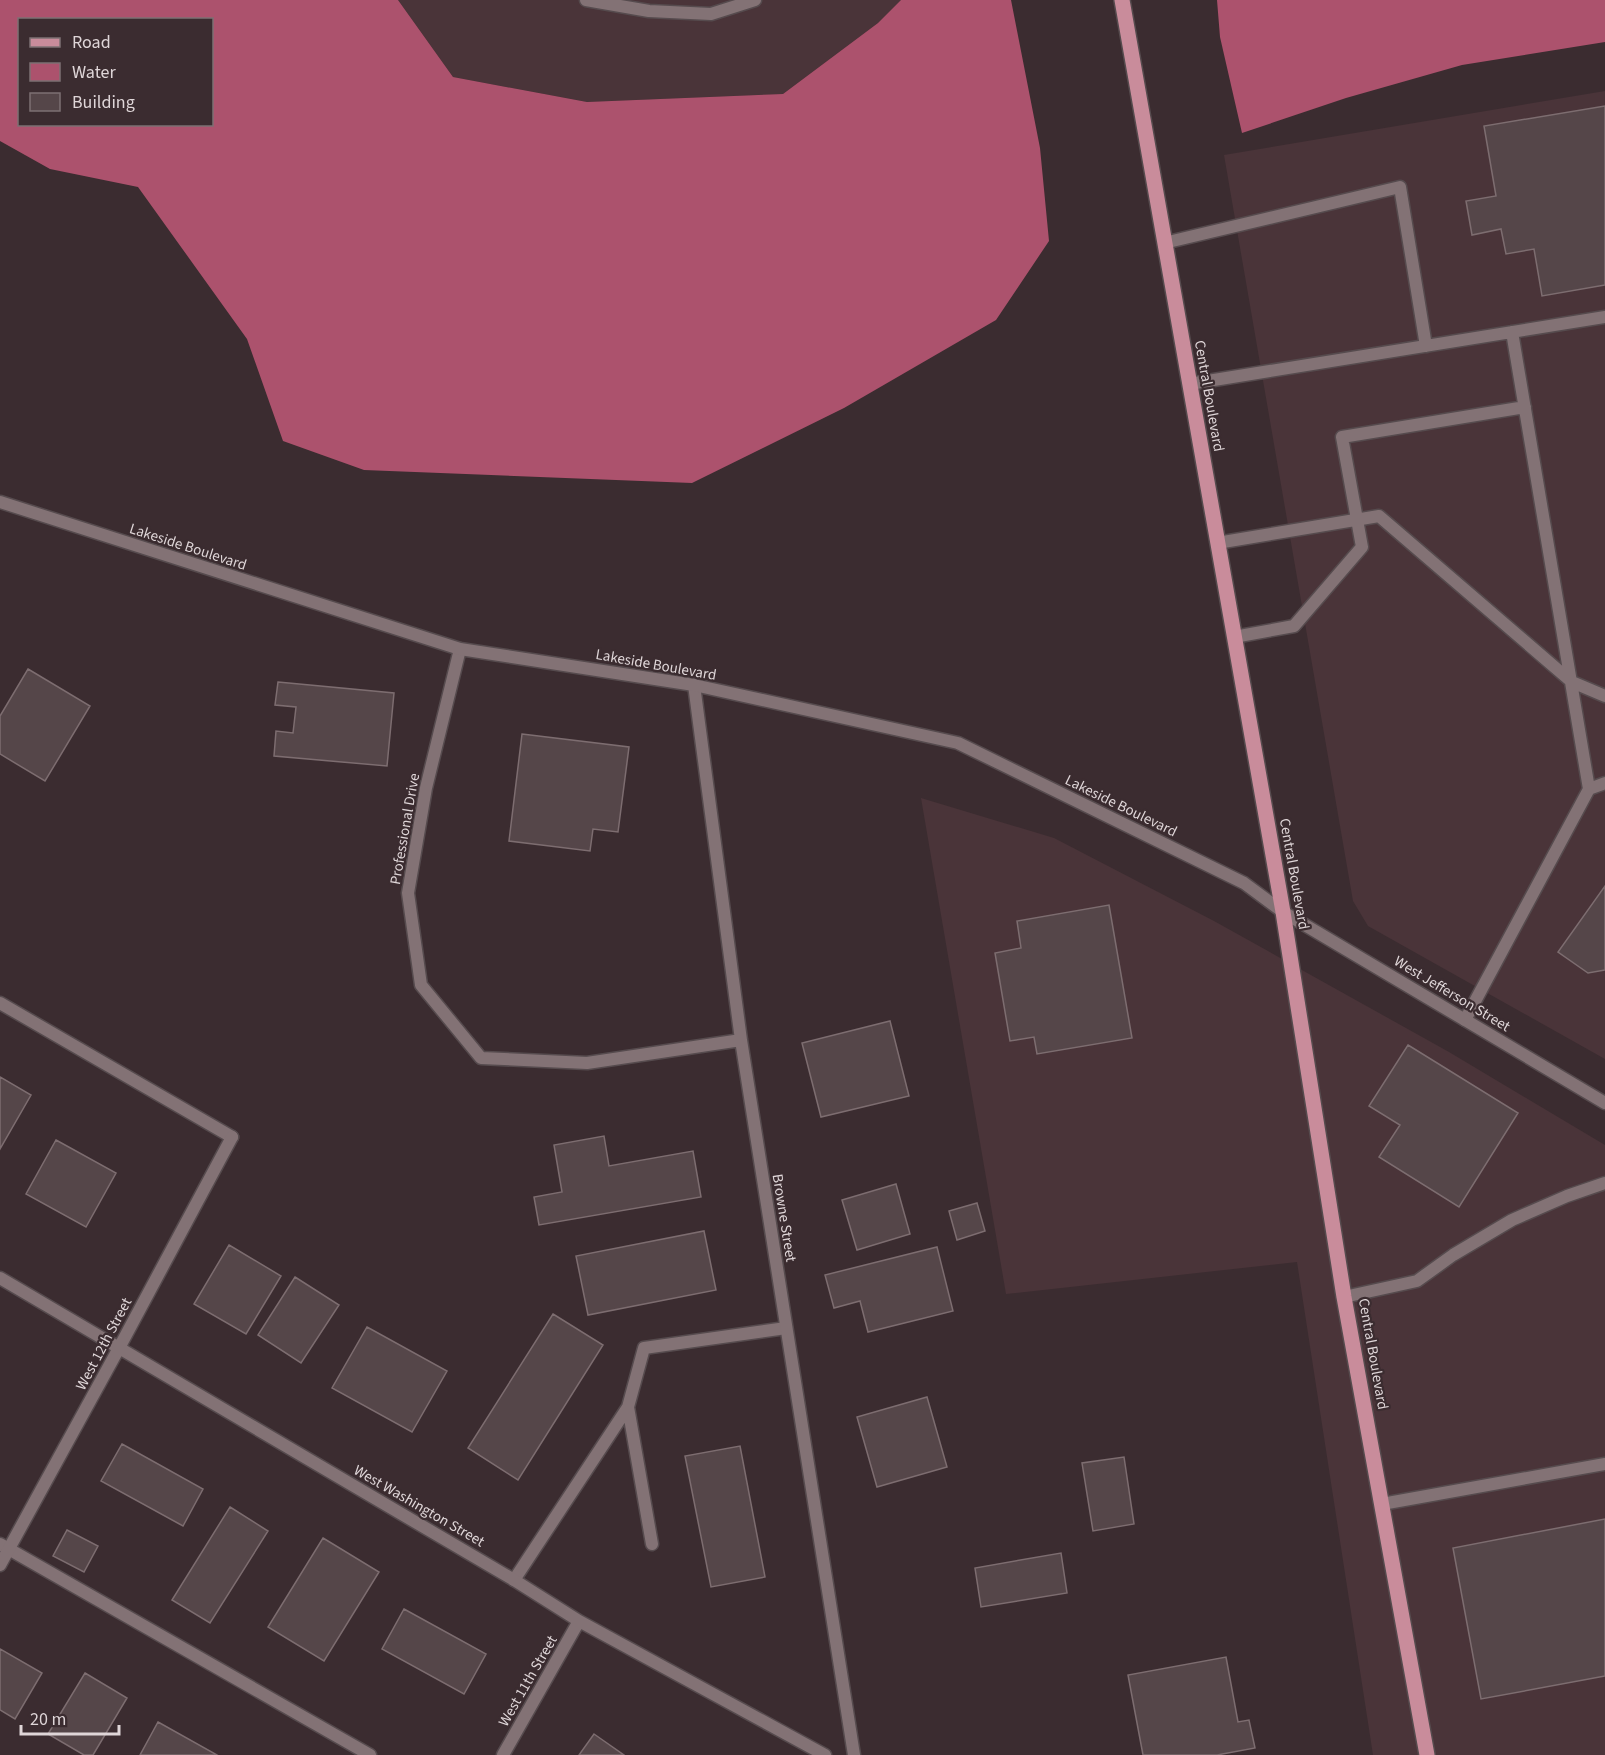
<svg xmlns="http://www.w3.org/2000/svg" width="1605" height="1755" font-family="'Source Sans 3',sans-serif">
  <style>
    .built { fill: #4a3439 }
    .water { fill: #ac526d; fill-rule: evenodd }
    .building { fill: #554649; stroke: #7d6d70; stroke-width: 1.5 }
    .lines { fill: none; stroke-linecap: round; stroke-linejoin: round }
    .service-casing { stroke: #564b4e; stroke-width: 15 }
    .minor-casing { stroke: #564b4e; stroke-width: 15 }
    .tertiary-casing { stroke: #564b4e; stroke-width: 15 }
    .primary-casing { stroke: #564b4e; stroke-width: 18 }
    .service { stroke: #837275; stroke-width: 12 }
    .minor { stroke: #837275; stroke-width: 12 }
    .tertiary { stroke: #837275; stroke-width: 12 }
    .primary { stroke: #c98c9b; stroke-width: 15 }
    .labels { text-anchor: middle; dominant-baseline: central; stroke-width: 4.5; stroke-linejoin: round; paint-order: stroke }
    .street-label { font-size: 15px; fill: #dfd6d8; stroke: #3b2c30 }
  </style>
  <rect width="100%" height="100%" fill="#3b2c30"/>
  <!-- built -->
  <path class="built" d="M398 0H901L878 23 783 94 587 102 453 77Z
    M1605 91V1059L1368 926 1353 901 1224 155Z
    M921 798 1054 838 1214 921 1449 1052 1605 1145V1755H1373L1297 1262 1006 1294Z"/>
  <!-- water -->
  <path class="water" d="M0 0H398L453 77 587 102 783 94 878 23 901 0H1011L1040 148 1049 241 996 320 844 408 692 483 364 470 283 441 247 339 138 187 50 169 0 141ZM20 20H212V124H20Z
    M1217 0H1605V42L1462 65 1346 98 1242 133 1220 37Z"/>
  <!-- building -->
  <path class="building" d="M1605 106V285L1542 296 1534 249 1506 254 1501 229 1472 235 1466 201 1496 196 1484 126Z
    M28 669 90 706 45 781 0 754V716Z
    M278 682 394 693 387 766 274 756 276 731 293 733 296 707 275 705Z
    M522 734 629 747 618 832 593 829 590 851 509 841Z
    M1605 886V970L1588 973 1558 952Z
    M1109 905 1132 1038 1037 1054 1034 1037 1010 1041 995 953 1021 948 1017 921Z
    M890 1021 909 1096 821 1117 802 1043Z
    M1408 1045 1518 1113 1459 1207 1379 1157 1400 1125 1369 1106Z
    M0 1077 31 1095 0 1149Z
    M604 1136 609 1166 693 1151 701 1197 539 1225 534 1197 562 1192 554 1145Z
    M56 1140 116 1173 86 1227 26 1194Z
    M896 1184 910 1234 857 1250 842 1200Z
    M977 1203 985 1231 957 1240 949 1211Z
    M704 1231 716 1290 588 1315 576 1256Z
    M229 1245 281 1276 246 1334 194 1304Z
    M937 1247 953 1311 868 1332 860 1301 834 1308 825 1275Z
    M295 1277 339 1305 301 1363 258 1335Z
    M553 1314 603 1345 518 1480 468 1448Z
    M367 1327 447 1371 412 1432 332 1388Z
    M927 1397 947 1467 877 1487 857 1417Z
    M122 1444 203 1489 183 1526 101 1481Z
    M740 1446 765 1577 711 1587 685 1456Z
    M1124 1457 1134 1524 1093 1531 1082 1463Z
    M230 1507 268 1531 210 1623 172 1600Z
    M1605 1519V1676L1481 1699 1453 1548Z
    M67 1530 98 1546 84 1572 53 1556Z
    M323 1538 379 1572 324 1661 268 1627Z
    M1061 1553 1067 1593 981 1607 975 1568Z
    M404 1609 486 1654 464 1694 382 1649Z
    M0 1649 42 1673 15 1719 0 1710Z
    M1226 1657 1238 1722 1249 1720 1255 1748 1217 1755H1143L1128 1675Z
    M85 1673 127 1698 93 1755H84L48 1734Z
    M158 1722 217 1755H140Z
    M594 1734 624 1755H579Z"/>
  <g class="lines">
    <defs>
      <path id="service" d="M586 0 649 11 711 14 755 0
        M1164 243 1400 187 1426 346
        M1512 332 1589 789
        M1189 384 1605 317
        M1217 543 1379 516 1572 682 1605 696
        M1234 637 1294 626 1362 547 1342 437 1525 407
        M0 1003 232 1137
        M1465 1020 1589 789 1605 783
        M1344 1297 1417 1281 1453 1255 1512 1220 1567 1196 1605 1183
        M628 1407 652 1544
        M1382 1504 1605 1464
        M0 1544 370 1755
        M514 1580 628 1407 644 1348 786 1328"/>
      <path id="minor" d="M460 649 426 788 408 893 421 985 481 1058 587 1063 741 1040
        M694 685 741 1040 854 1755
        M0 1278 514 1580 579 1621 825 1755
        M0 1565 119 1348 232 1137
        M503 1755 579 1621"/>
      <path id="tertiary" d="M0 502 460 649 694 685 958 743 1244 883 1283 912 1605 1103"/>
      <path id="primary" d="M1122 0 1283 912 1344 1297 1427 1755"/>
    </defs>
    <!-- service casing -->
    <use href="#service" class="service-casing"/>
    <!-- minor casing -->
    <use href="#minor" class="minor-casing"/>
    <!-- tertiary casing -->
    <use href="#tertiary" class="tertiary-casing"/>
    <!-- primary casing -->
    <use href="#primary" class="primary-casing"/>
    <!-- service -->
    <use href="#service" class="service"/>
    <!-- minor -->
    <use href="#minor" class="minor"/>
    <!-- tertiary -->
    <use href="#tertiary" class="tertiary"/>
    <!-- primary -->
    <use href="#primary" class="primary"/>
  </g>
  <g class="labels">
    <!-- street labels -->
    <g class="street-label">
      <text transform="translate(1209 396) rotate(80)">Central Boulevard</text>
      <text transform="translate(188 547) rotate(18)">Lakeside Boulevard</text>
      <text transform="translate(656 665) rotate(10)">Lakeside Boulevard</text>
      <text transform="translate(1121 806) rotate(26)">Lakeside Boulevard</text>
      <text transform="translate(405 829) rotate(-80)">Professional Drive</text>
      <text transform="translate(1294 874) rotate(80)">Central Boulevard</text>
      <text transform="translate(1452 994) rotate(31)">West Jefferson Street</text>
      <text transform="translate(784 1218) rotate(81)">Browne Street</text>
      <text transform="translate(104 1344) rotate(-62)">West 12th Street</text>
      <text transform="translate(1373 1354) rotate(80)">Central Boulevard</text>
      <text transform="translate(419 1506) rotate(30)">West Washington Street</text>
      <text transform="translate(528 1681) rotate(-60)">West 11th Street</text>
    </g>
  </g>
  <!-- legend -->
  <rect x="18" y="18" width="195" height="108" fill="#3b2c30" stroke="#7d7073" stroke-width="1.5"/>
  <rect x="30" y="38" width="30" height="9" fill="#c98c9b" stroke="#7d7073" stroke-width="1.5"/>
  <text x="72" y="48" font-size="18" fill="#dfd6d8">Road</text>
  <rect x="30" y="63" width="30" height="18" fill="#ac526d" stroke="#7d7073" stroke-width="1.5"/>
  <text x="72" y="78" font-size="18" fill="#dfd6d8">Water</text>
  <rect x="30" y="93" width="30" height="18" fill="#554649" stroke="#7d7073" stroke-width="1.5"/>
  <text x="72" y="108" font-size="18" fill="#dfd6d8">Building</text>
  <!-- scale -->
  <path d="M21 1725v9h98v-9" fill="none" stroke="#dfd6d8" stroke-width="3"/>
  <text x="30" y="1725" font-size="18" fill="#dfd6d8" stroke="#3b2c30" stroke-width="4.5" paint-order="stroke">20 m</text>
</svg>
